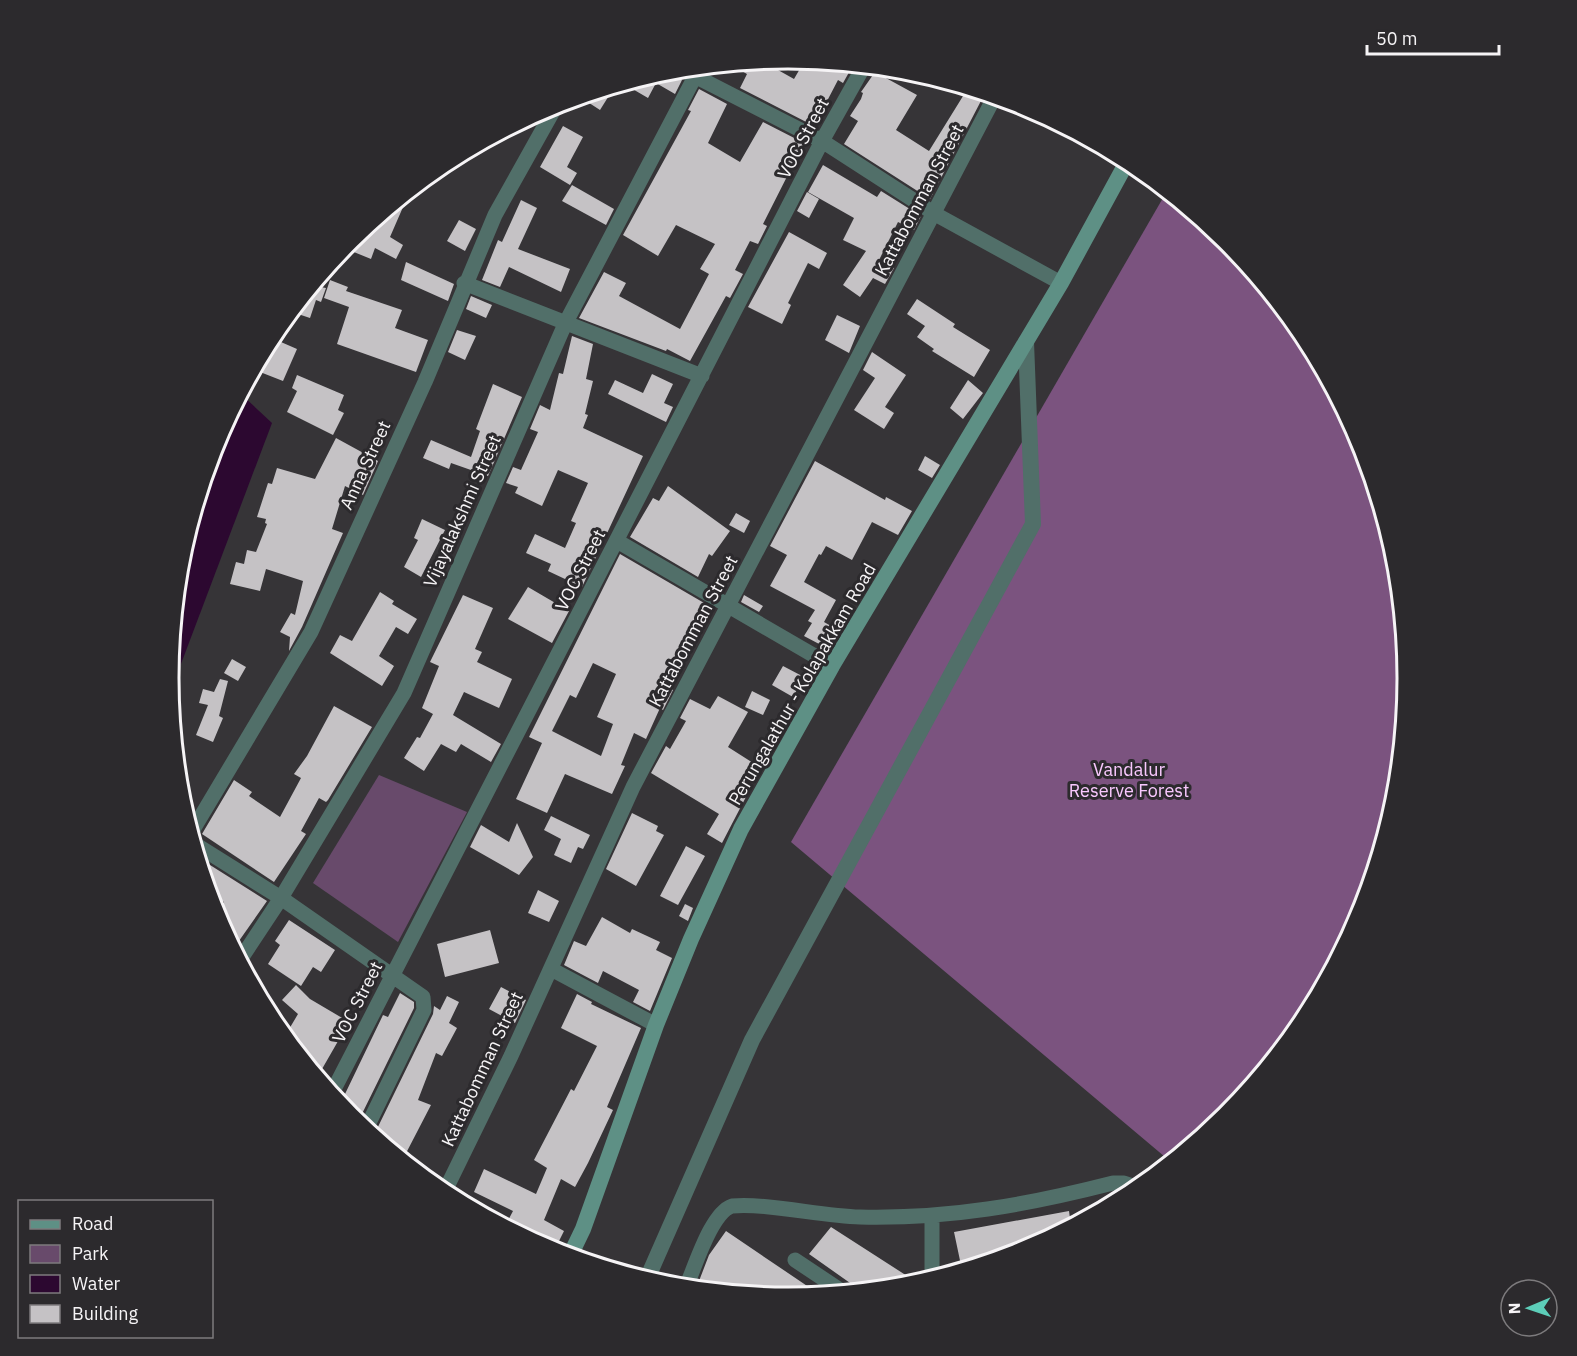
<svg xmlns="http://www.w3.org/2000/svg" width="1577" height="1356" font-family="'IBM Plex Sans',sans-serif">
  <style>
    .green { fill: #684a6b }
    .forest { fill: #7b537f }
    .water { fill: #2c0830 }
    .building { fill: #c5c2c5; fill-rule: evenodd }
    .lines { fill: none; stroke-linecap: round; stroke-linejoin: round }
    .minor { stroke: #516f69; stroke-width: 15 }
    .tertiary { stroke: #516f69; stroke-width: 16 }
    .secondary { stroke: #5e9085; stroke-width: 16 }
    .labels { text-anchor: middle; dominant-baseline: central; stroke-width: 6; stroke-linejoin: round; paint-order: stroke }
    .street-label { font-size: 18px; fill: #f6f4f6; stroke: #2c2a2d }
    .park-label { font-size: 18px; fill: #f9c8fe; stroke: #2c2a2d }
    .rim { fill: none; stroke: #f6f4f6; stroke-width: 3 }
  </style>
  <rect width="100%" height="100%" fill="#363437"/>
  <!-- green -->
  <path class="green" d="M379 775 467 812 398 942 313 883Z"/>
  <!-- forest -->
  <path class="forest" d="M1167 191 1227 240 1304 334 1361 441 1396 557 1408 678 1396 799 1361 915 1303 1022 1226 1116 1171 1162 791 842Z"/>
  <!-- water -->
  <path class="water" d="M241 394 272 423 170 693 169 678 181 557 216 441Z"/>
  <!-- building -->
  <path class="building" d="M805 60 846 64 852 67 843 83 838 80 814 126 740 88 747 74 729 64 762 61 794 79Z
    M668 70 682 80 675 94 656 83 648 98 624 84Z
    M875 72 917 95 896 130 929 151 968 88 983 97 930 199 844 144 858 121 850 116 861 99 863 93 861 92Z
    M615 86 600 110 580 97Z
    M699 89 727 104 708 143 740 162 763 122 804 143 763 224 767 226 758 244 750 241 735 270 743 274 730 298 726 296 690 361 667 349 666 351 579 318 604 272 626 283 619 296 680 329 709 274 700 269 715 244 676 225 658 256 623 235 691 111 688 110Z
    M563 126 583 137 567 167 577 173 570 185 540 167Z
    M823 165 877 197 881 191 921 216 914 230 898 222 879 260 894 268 885 284 873 278 860 297 843 285 866 251 843 240 854 218 808 192Z
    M572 185 614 209 606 225 562 201Z
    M410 191 390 237 403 245 396 259 375 248 371 259 344 248Z
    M807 192 819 199 809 218 797 211Z
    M521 200 537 208 518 249 570 269 561 292 509 267 500 287 482 280 498 240 502 242Z
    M459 220 476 229 465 251 447 241Z
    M789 232 827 253 819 269 808 263 788 303 791 305 782 324 748 307Z
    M406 262 454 284 448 301 401 280Z
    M324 273 320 287 326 288 321 302 316 300 310 318 295 313 299 303Z
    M330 280 348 287 346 291 402 310 395 328 428 340 416 372 337 344 349 307 324 298Z
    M471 296 492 305 486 318 466 309Z
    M917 299 955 324 953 327 990 350 974 377 932 351 934 349 917 337 925 326 907 314Z
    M837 315 860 326 849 353 825 340Z
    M457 330 476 336 465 360 448 352Z
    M572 336 593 344 586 379 593 381 585 414 588 415 583 428 643 456 582 587 548 571 551 564 526 553 535 534 565 548 576 523 571 521 588 483 558 470 542 506 515 493 518 487 506 483 513 467 521 470 538 432 530 429 540 405 550 410 559 373 563 374Z
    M274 339 297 349 283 381 260 372Z
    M872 352 906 375 885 407 894 413 884 429 854 410 875 378 863 370Z
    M652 374 673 384 664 403 673 407 666 422 608 394 615 380 643 393Z
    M297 375 344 395 338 410 344 413 333 435 287 412 297 391 292 388Z
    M968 380 983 393 963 419 950 408Z
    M493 384 522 397 488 476 451 463 449 469 423 458 431 440 471 457 480 431 476 429Z
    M336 438 378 461 363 495 345 486 332 529 343 533 302 627 289 651 290 637 280 632 291 613 295 615 303 581 266 569 260 591 230 584 236 562 244 564 247 550 256 552 267 524 265 523 266 519 257 517 268 483 272 484 277 468 315 479Z
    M925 456 940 465 932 478 918 470Z
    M815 461 885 500 886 497 912 511 898 535 872 522 852 560 826 546 821 555 819 554 804 582 836 600 824 622 831 626 821 645 804 636 812 623 808 621 815 610 770 586 787 555 770 546Z
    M668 486 730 531 712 556 709 554 698 577 630 537 653 498 659 501Z
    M736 513 750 521 744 533 729 525Z
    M422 519 445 530 421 577 404 567 418 540 414 538Z
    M620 554 711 607 682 660 669 688 673 690 663 710 660 708 646 739 634 733 621 765 625 766 612 794 565 774 547 813 516 799 542 743 529 737ZM593 663 616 674 597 717 613 724 601 756 552 731 570 695 576 698Z
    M528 587 569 611 552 643 508 619Z
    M380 592 394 601 392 604 417 619 408 634 396 627 379 656 394 666 382 686 330 653 340 635 352 641Z
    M463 595 493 608 475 649 482 652 477 662 512 679 499 708 464 692 453 715 501 744 491 762 461 744 456 752 441 744 424 771 404 758 417 737 420 738 433 714 422 708 439 666 430 662Z
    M744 595 763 606 759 612 741 602Z
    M232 659 246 667 238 681 224 673Z
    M783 666 804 677 793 697 772 685Z
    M220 679 228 681 219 716 223 718 213 742 196 735 208 705 199 703 203 689 214 692Z
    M752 691 770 700 763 715 745 707Z
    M718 696 748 712 728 747 761 768 722 843 707 834 719 814 651 773 666 746 670 749 686 721 680 718 690 699 710 709Z
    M334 706 372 727 328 800 326 802 319 798 301 831 306 834 274 882 202 834 234 780 252 792 249 796 280 817 301 778 294 774 307 756Z
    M632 813 658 826 656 831 664 835 636 886 606 869Z
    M551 816 590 835 583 849 578 847 571 863 554 855 561 839 544 830Z
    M517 823 533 857 519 875 470 847 481 825 509 842Z
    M686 846 705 856 678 905 660 896Z
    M210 865 267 901 234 948 216 914 224 902 209 893 204 874Z
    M538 890 559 901 549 922 528 913Z
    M685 904 693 908 688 921 679 916Z
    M602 917 630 933 632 929 660 942 656 950 672 958 650 1011 633 1002 639 990 603 971 598 983 564 965 574 941 586 946Z
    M289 920 335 950 321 972 313 967 301 986 268 964 280 945 275 941Z
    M490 930 499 963 445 977 437 944Z
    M296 985 310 999 349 1022 318 1076 285 1036 298 1014 282 1000Z
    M501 987 526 1000 515 1023 489 1009Z
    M400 993 414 1002V1008L358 1122 338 1101 343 1093 345 1094 383 1015 388 1017Z
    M577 994 592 1002 591 1004 641 1028 607 1107 613 1110 588 1163 575 1187 561 1179 544 1220 564 1231 554 1251 505 1226 513 1211 474 1192 484 1169 536 1194 547 1168 534 1160 571 1089 574 1091 597 1046 561 1028Z
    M447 996 459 1002 449 1023 457 1028 442 1056 436 1053 418 1100 431 1105 403 1159 374 1135 433 1014 434 1006 440 1010Z
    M1069 1211 1071 1226 1025 1250 962 1270 954 1232Z
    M831 1227 918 1283 860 1290 809 1254Z
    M726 1231 819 1294 788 1298 712 1290 699 1281 709 1255Z"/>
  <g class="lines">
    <!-- minor -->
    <path class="minor" d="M681 69 822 141 935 214 1061 283
      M464 283 702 376
      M617 541 832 666
      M191 833 311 632 425 382 495 215 557 104
      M195 844 281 898 423 997 424 1010 366 1129
      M240 960 281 898 404 693 565 324 700 67
      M551 969 656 1025
      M332 1093 822 141 864 66
      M444 1193 511 1056 633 787 995 96
      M795 1260 843 1292
      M649 1275 670 1286
      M932 1279V1215
      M686 1287C695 1267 711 1213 732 1206 769 1203 820 1216 860 1217 949 1219 1027 1205 1113 1183H1124L1139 1188"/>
    <!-- tertiary -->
    <path class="tertiary" d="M647 1279 752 1040 1033 524 1026 342"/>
    <!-- secondary -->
    <path class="secondary" d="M570 1256 583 1229 656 1025 691 939 741 829 832 666 1061 283 1128 160"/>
  </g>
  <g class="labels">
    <!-- street labels -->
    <g class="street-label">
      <text transform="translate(803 138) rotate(-62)">VOC Street</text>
      <text transform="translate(919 200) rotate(-62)">Kattabomman Street</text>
      <text transform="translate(365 465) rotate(-65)">Anna Street</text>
      <text transform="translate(462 511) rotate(-66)">Vijayalakshmi Street</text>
      <text transform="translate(580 570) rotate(-63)">VOC Street</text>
      <text transform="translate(693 631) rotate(-62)">Kattabomman Street</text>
      <text transform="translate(802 684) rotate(-60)">Perungalathur - Kolapakkam Road</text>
      <text transform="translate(357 1002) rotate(-63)">VOC Street</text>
      <text transform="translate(482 1069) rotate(-65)">Kattabomman Street</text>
    </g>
    <!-- park labels -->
    <g class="park-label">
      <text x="1129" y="769">Vandalur<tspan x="1129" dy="21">Reserve Forest</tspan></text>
    </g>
  </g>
  <!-- crop -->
  <path d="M0 0H1577V1356H0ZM179 678a609 609 0 1 1 1218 0a609 609 0 1 1-1218 0Z" fill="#2c2a2d" fill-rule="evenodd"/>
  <path class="rim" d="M179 678a609 609 0 1 1 1218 0a609 609 0 1 1-1218 0Z"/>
  <!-- legend -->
  <rect x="18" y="1200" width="195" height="138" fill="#2c2a2d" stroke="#7d7b7d" stroke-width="1.5"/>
  <rect x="30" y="1220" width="30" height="9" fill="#5e9085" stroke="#7d7b7d" stroke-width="1.5"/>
  <text x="72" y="1230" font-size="18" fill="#f6f4f6">Road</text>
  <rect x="30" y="1245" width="30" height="18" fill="#684a6b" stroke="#7d7b7d" stroke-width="1.5"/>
  <text x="72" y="1260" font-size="18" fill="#f6f4f6">Park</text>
  <rect x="30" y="1275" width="30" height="18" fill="#2c0830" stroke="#7d7b7d" stroke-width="1.5"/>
  <text x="72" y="1290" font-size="18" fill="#f6f4f6">Water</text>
  <rect x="30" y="1305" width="30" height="18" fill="#c5c2c5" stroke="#7d7b7d" stroke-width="1.5"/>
  <text x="72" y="1320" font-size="18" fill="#f6f4f6">Building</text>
  <!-- north arrow -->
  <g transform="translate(1529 1308) rotate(268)"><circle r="28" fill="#2c2a2d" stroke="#7d7b7d" stroke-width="1.5"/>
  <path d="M0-4.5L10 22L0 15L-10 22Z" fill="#5dceb9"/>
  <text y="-9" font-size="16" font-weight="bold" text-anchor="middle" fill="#f6f4f6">N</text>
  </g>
  <!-- scale -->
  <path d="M1367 45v9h132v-9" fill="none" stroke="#f6f4f6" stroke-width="3"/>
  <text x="1376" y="45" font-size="18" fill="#f6f4f6" stroke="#2c2a2d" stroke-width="4.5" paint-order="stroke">50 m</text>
</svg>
